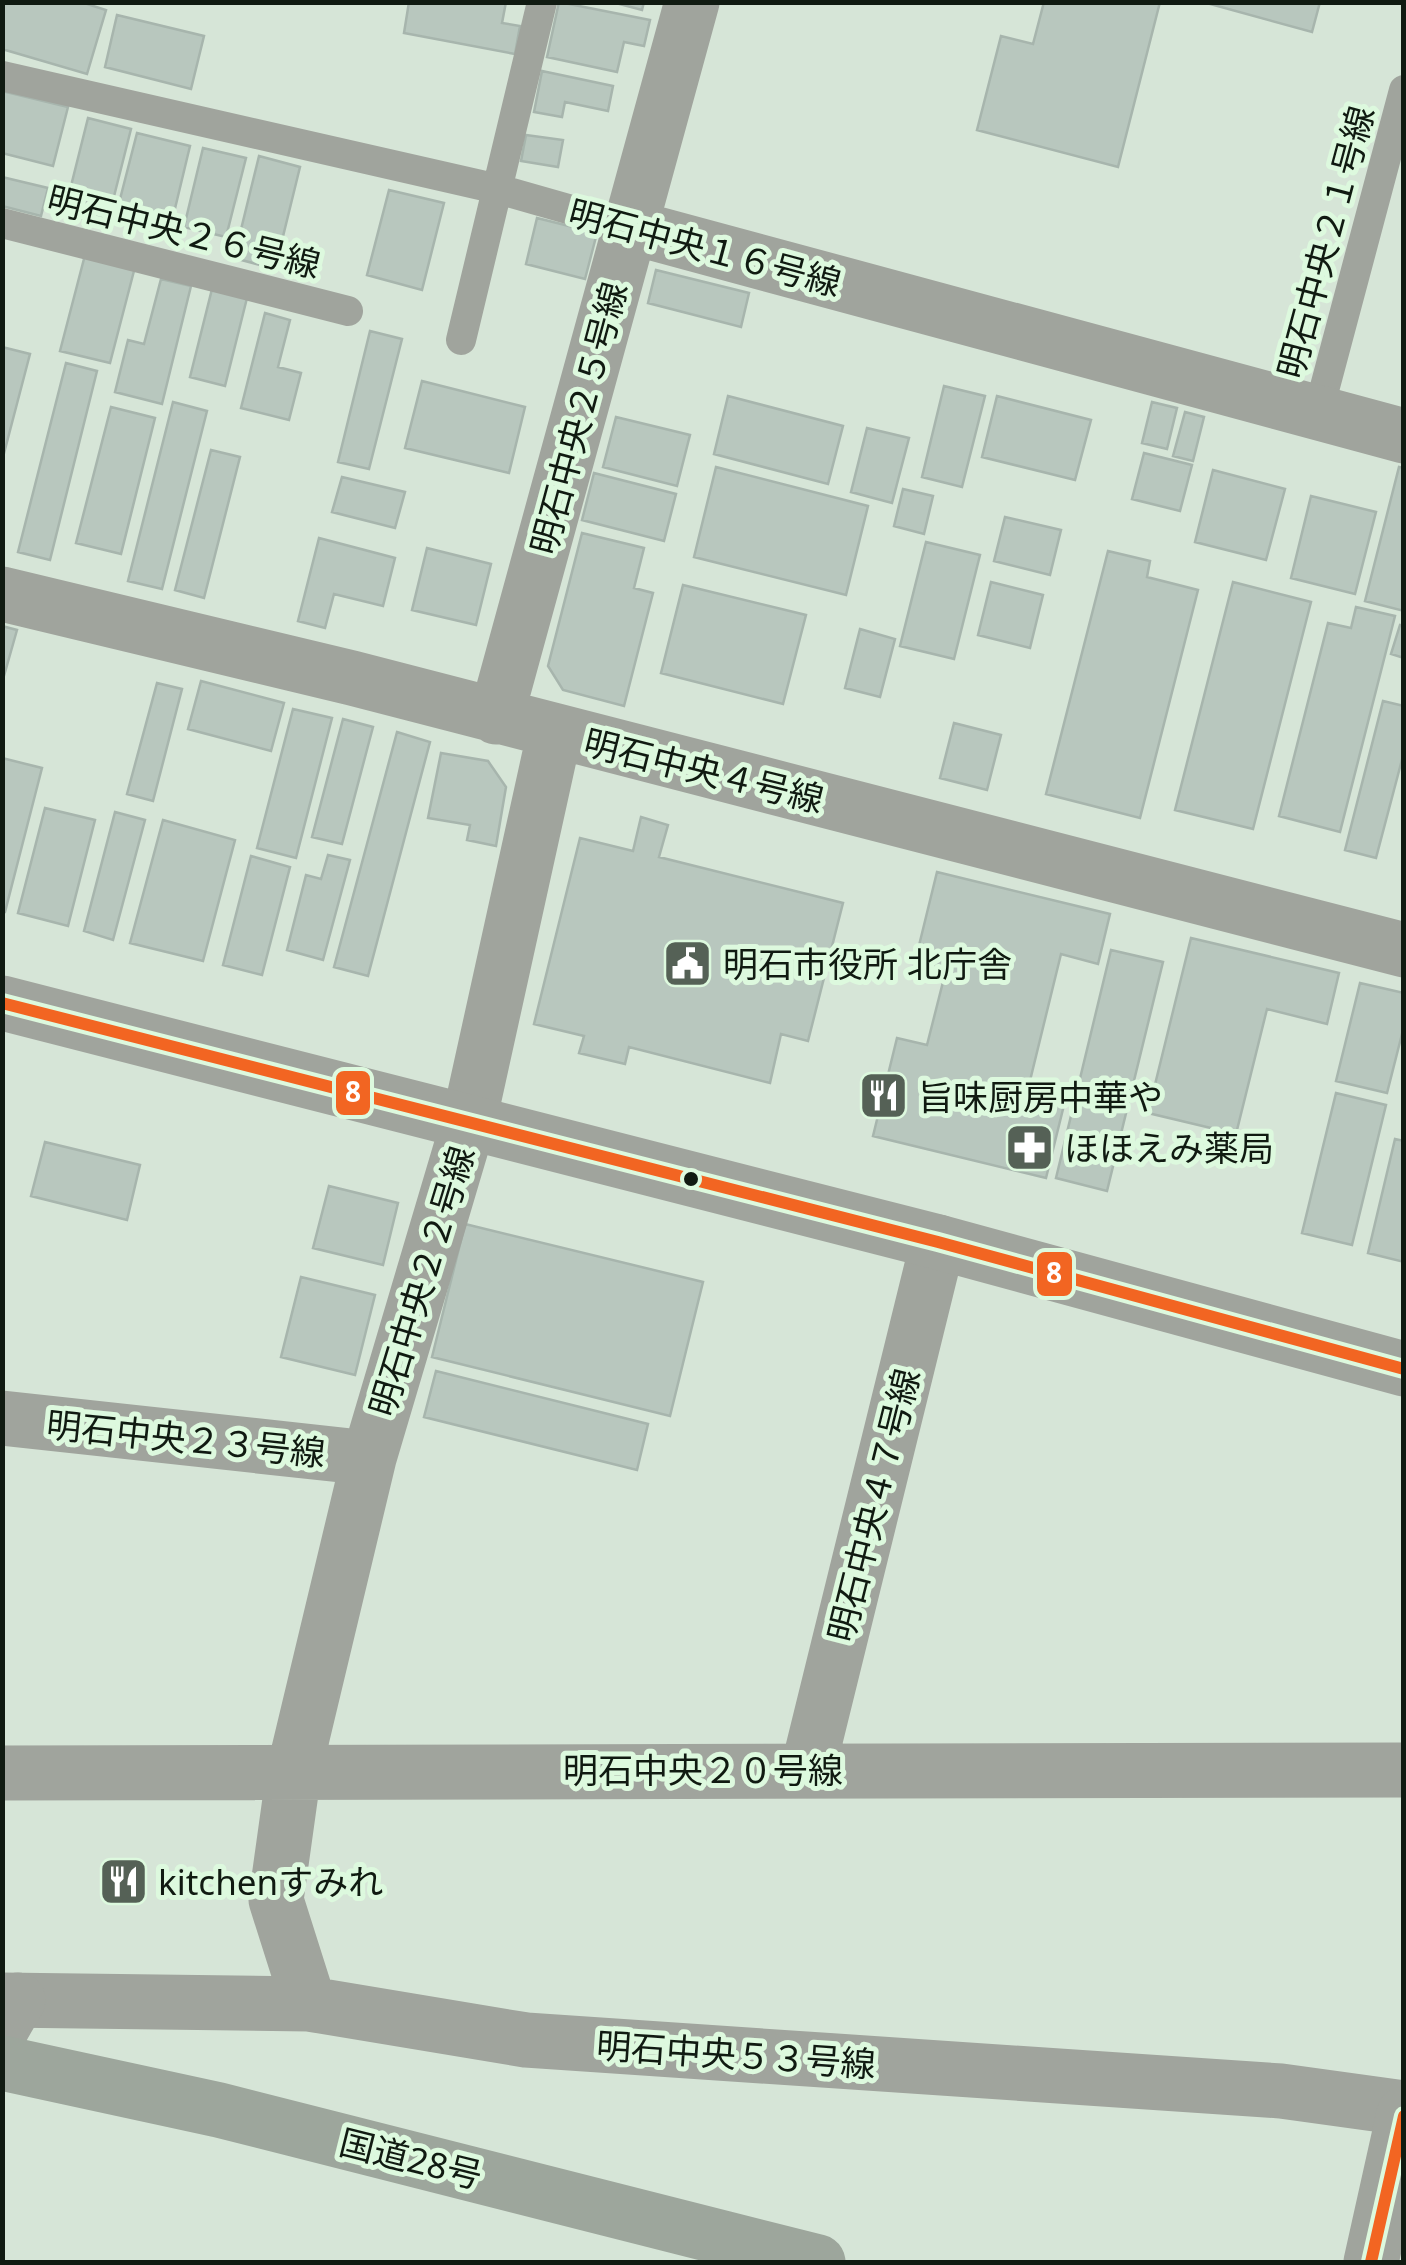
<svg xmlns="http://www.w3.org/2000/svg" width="1406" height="2265" font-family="'Noto Sans','Noto Sans JP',sans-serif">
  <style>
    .building { fill: #b8c7be; stroke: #a7b5ad; stroke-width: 2.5 }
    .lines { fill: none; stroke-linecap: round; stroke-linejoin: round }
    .service { stroke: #a0a49d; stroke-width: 30 }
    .minor { stroke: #a0a49d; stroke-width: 55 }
    .tertiary { stroke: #a0a49d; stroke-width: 55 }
    .trunk { stroke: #9da69c; stroke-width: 55 }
    .bus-1-casing { stroke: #ddf9de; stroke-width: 20 }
    .bus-1 { stroke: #f26522; stroke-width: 12 }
    .bus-dot { fill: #101a11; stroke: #ddf9de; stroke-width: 4 }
    .labels { text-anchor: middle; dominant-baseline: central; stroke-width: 10; stroke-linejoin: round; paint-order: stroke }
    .street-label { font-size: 35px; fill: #101a11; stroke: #ddf9de }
    .poi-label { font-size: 35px; fill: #101a11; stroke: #ddf9de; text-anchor: start }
    .line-badge { stroke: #ddf9de; stroke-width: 4 }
    .badge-label { font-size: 28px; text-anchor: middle; font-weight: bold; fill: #fff }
  </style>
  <rect width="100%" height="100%" fill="#d6e5d7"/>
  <!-- building -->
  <path class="building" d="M2 2H81L106 10 87 74 2 49Z
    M409 2H506L502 23 520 26 515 54 404 33Z
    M559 2 650 20 644 46 624 42 617 72 547 57Z
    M612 2H644L642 10Z
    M1044 2H1160L1118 167 977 130 1001 36 1033 44Z
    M1203 2H1320L1312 32Z
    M117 15 204 36 191 89 105 67Z
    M542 71 613 86 608 111 565 102 562 117 534 112Z
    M2 91 68 107 53 166 2 153Z
    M88 118 131 129 107 224 64 214Z
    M137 133 190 146 172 221 118 207Z
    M526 135 563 140 558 167 521 161Z
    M203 148 246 158 226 237 184 227Z
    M259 156 300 167 275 269 234 258Z
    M2 177 48 188 41 216 2 206Z
    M389 190 444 203 422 290 367 275Z
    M537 218 597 233 585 279 526 264Z
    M85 255 135 267 110 363 60 351Z
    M656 270 749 293 741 327 648 303Z
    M161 279 191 286 162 404 115 392 128 340 144 344Z
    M212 289 247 298 225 386 190 377Z
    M265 313 290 320 278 367 301 373 289 420 241 408Z
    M370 331 402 339 369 469 338 462Z
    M2 347 30 354 2 461Z
    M66 363 97 371 50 560 18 552Z
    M422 381 525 407 509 473 405 448Z
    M944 386 985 396 962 487 922 477Z
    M728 396 843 426 828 484 714 454Z
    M997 396 1091 420 1075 480 982 457Z
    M173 402 207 411 162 589 128 581Z
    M1152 402 1177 408 1167 449 1142 443Z
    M111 407 155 418 121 554 76 543Z
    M1185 412 1204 417 1193 461 1173 456Z
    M616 417 690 435 677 486 603 467Z
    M867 428 909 438 892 503 851 492Z
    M211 450 240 457 204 598 175 590Z
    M1144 453 1192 465 1180 511 1132 499Z
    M716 467 868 506 846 595 694 557Z
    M1399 467 1404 468V611L1365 601Z
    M1213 470 1285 489 1266 560 1195 542Z
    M594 473 676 494 664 541 582 520Z
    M342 477 405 492 395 528 332 512Z
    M903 489 933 496 924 534 894 526Z
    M1311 496 1376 512 1355 594 1291 578Z
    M1005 517 1061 530 1050 575 994 561Z
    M582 533 644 548 634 588 653 593 624 706 563 690 548 666Z
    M319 538 395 558 383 606 334 594 325 628 298 621Z
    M926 542 980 555 954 659 900 646Z
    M427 548 491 564 476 625 412 610Z
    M1108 551 1150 561 1147 577 1198 590 1140 818 1046 794Z
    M991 582 1043 595 1030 648 978 635Z
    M1233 582 1311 602 1253 829 1175 810Z
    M683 585 806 615 783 704 661 673Z
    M1356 607 1395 616 1340 832 1279 816 1328 623 1351 628Z
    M1400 625 1404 626V658L1391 654Z
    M2 626 17 630 2 683Z
    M860 629 895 639 880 697 845 688Z
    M201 681 284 703 271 751 188 729Z
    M157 683 182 689 153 801 127 794Z
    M1383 701 1404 706V752L1376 858 1345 850Z
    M293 709 332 718 296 858 257 848Z
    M343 719 373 727 342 844 312 837Z
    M954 723 1001 735 987 790 940 778Z
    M397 732 430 742 368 976 334 967Z
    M441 753 488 761 506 787 496 846 467 840 470 825 428 818Z
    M2 758 42 768 5 912H2Z
    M45 808 95 820 68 926 18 913Z
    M115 812 145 820 113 940 84 931Z
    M641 817 668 825 659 857 843 903 808 1041 781 1034 770 1083 629 1047 625 1064 579 1053 584 1036 534 1024 580 838 633 851Z
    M163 820 235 840 203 961 130 943Z
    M328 855 350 860 323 960 287 950 306 875 321 879Z
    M251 856 290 867 262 975 223 965Z
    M937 872 1110 914 1098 964 1061 954 1026 1097 1064 1105 1046 1178 873 1136 897 1038 927 1045 944 978 913 970Z
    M1191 938 1339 973 1327 1024 1267 1009 1236 1134 1148 1113Z
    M1111 950 1163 962 1107 1191 1056 1178Z
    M1360 983 1404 993V1026L1387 1093 1336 1081Z
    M1336 1093 1386 1105 1352 1245 1302 1233Z
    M1395 1139 1404 1141V1262L1368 1253Z
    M45 1142 140 1165 127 1220 31 1196Z
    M329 1186 398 1203 383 1265 313 1248Z
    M465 1224 703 1282 670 1416 432 1357Z
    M301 1277 375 1295 355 1375 281 1357Z
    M436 1371 648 1424 637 1470 424 1417Z"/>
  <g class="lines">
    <!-- service -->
    <path class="service" d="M2 76 498 189 631 227
      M2 223 348 311
      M461 340 542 2
      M1318 413 1404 90"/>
    <!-- minor -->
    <path class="minor" d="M631 227 1404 436
      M2 594 352 678 1404 950
      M496 717 692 2
      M555 731 469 1121 369 1458 294 1771 276 1900 309 2004 526 2040 1281 2091 1404 2108
      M2 1418 369 1458
      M808 1769 938 1242
      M2 1773 1404 1770
      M2 2000 309 2004"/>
    <!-- tertiary -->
    <path class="tertiary" d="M2 1003 938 1242 1404 1369
      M2 2028 18 2000
      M1371 2262 1404 2114"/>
    <!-- trunk -->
    <path class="trunk" d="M2 2063 219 2110 818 2262"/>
    <defs>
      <path id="bus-1" d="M2 1003 938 1242 1404 1369
        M1371 2262 1404 2116"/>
    </defs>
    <!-- bus-1 casing -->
    <use href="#bus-1" class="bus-1-casing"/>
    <!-- bus-1 -->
    <use href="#bus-1" class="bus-1"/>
  </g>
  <!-- icons -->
  <defs>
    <symbol id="civic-square" viewBox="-11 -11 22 22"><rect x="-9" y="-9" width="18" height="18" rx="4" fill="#556156" stroke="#ddf9de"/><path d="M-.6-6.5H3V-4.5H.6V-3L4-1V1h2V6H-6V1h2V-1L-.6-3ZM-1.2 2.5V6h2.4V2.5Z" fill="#fff"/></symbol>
    <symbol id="restaurant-square" viewBox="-11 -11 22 22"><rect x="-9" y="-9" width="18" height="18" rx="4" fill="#556156" stroke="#ddf9de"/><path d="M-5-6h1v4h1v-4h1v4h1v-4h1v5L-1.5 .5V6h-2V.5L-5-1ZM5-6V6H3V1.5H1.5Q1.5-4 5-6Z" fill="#fff"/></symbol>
    <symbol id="pharmacy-square" viewBox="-11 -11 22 22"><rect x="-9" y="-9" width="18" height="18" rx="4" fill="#556156" stroke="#ddf9de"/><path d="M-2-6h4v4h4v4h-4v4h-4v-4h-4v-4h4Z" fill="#fff"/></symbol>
  </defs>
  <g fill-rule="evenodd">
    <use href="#civic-square" x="660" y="936" width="55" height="55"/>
    <use href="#restaurant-square" x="856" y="1068" width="55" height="55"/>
    <use href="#pharmacy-square" x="1002" y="1120" width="55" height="55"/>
    <use href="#restaurant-square" x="96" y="1854" width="55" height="55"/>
  </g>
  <!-- markers -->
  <circle class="bus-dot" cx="691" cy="1179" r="9"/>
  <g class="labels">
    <!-- street labels -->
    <g class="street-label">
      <text transform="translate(184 231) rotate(14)">明石中央２６号線</text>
      <text transform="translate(1325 242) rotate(-75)">明石中央２１号線</text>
      <text transform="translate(705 247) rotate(15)">明石中央１６号線</text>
      <text transform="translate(578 418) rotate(-75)">明石中央２５号線</text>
      <text transform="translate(704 770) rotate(14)">明石中央４号線</text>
      <text transform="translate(421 1281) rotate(-73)">明石中央２２号線</text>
      <text transform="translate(186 1438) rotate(6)">明石中央２３号線</text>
      <text transform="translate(873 1505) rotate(-76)">明石中央４７号線</text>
      <text x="703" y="1769">明石中央２０号線</text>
      <text transform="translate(736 2054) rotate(4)">明石中央５３号線</text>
      <text transform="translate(411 2158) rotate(14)">国道28号</text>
    </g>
    <!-- poi labels -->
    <g class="poi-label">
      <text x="723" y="963">明石市役所 北庁舎</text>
      <text x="918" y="1096">旨味厨房中華や</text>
      <text x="1064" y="1147">ほほえみ薬局</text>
      <text x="158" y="1881">kitchenすみれ</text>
    </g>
  </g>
  <g class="line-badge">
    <rect x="334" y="1069" width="38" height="48" rx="10" fill="#f26522"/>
    <rect x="1035" y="1250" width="39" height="48" rx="10" fill="#f26522"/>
  </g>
  <g class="badge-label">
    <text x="353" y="1102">8</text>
    <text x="1054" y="1283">8</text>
  </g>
  <!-- border -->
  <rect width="1406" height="2265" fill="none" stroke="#101a11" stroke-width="10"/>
</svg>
